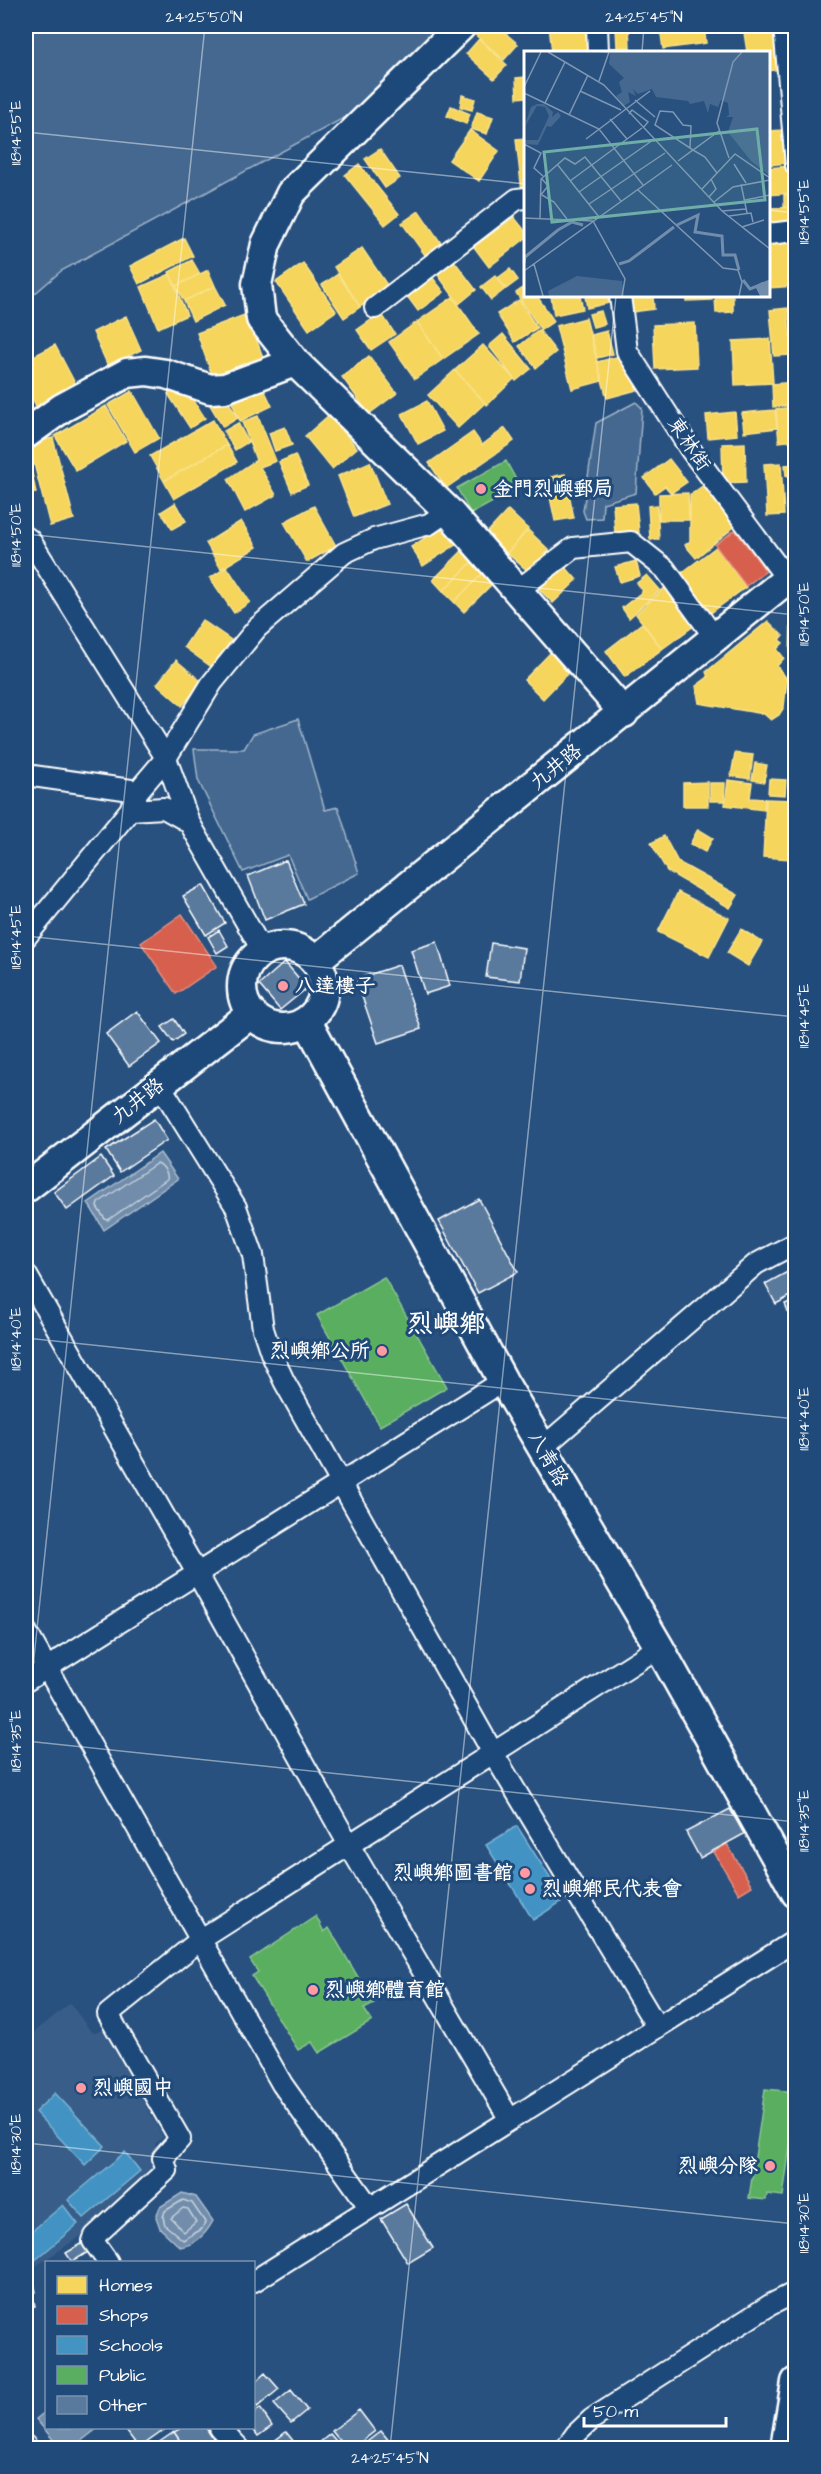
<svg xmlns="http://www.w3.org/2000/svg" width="821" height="2474" font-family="'Architects Daughter','LXGW WenKai TC',sans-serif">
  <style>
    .built { fill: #375d88 }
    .green { fill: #446890; stroke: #a2b4c8; stroke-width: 1.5 }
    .water { fill: #718dab; stroke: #aabbcd; stroke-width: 1.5 }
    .homes { fill: #f6d55c; stroke: #f9e28d; stroke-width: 1.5 }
    .shops { fill: #d6604d; stroke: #e29082; stroke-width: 1.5 }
    .schools { fill: #4393c3; stroke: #7bb3d5; stroke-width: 1.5 }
    .public { fill: #5aae61; stroke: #8cc690; stroke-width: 1.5 }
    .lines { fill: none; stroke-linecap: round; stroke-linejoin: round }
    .shore { stroke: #c6d1dd; stroke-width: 1.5 }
    .building { fill: #5a7a9d; stroke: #fff; stroke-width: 1.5 }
    .street-casing { stroke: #fff; stroke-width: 24 }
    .secondary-casing { stroke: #fff; stroke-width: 33 }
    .street { stroke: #1f4a7a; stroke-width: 20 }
    .secondary { stroke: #1f4a7a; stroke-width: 28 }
    .ticks { fill: none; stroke: #fff; stroke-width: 1.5; stroke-opacity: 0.45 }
    .poi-dot { fill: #ff9aa2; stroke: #1f4a7a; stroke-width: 2 }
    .labels { text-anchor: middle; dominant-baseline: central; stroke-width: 6; stroke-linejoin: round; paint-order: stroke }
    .street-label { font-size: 20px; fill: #fff; stroke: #1f4a7a }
    .poi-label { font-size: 20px; font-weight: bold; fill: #fff; stroke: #1f4a7a; text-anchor: start }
    .district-label { font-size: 26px; font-weight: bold; fill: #fff; stroke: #1f4a7a }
    .inset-river { fill: none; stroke: #718dab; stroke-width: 3 }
    .inset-road { fill: none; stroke: #7e97b2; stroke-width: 1.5 }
    .view { fill: #6fada8; fill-opacity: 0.15; stroke: #6fada8; stroke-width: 3 }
    .inset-edge { fill: none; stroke: #fff; stroke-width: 3 }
    .neatline { fill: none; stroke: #fff; stroke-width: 2 }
    .ticks-label { font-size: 15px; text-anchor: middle; fill: #fff }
  </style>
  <rect width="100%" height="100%" fill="#28517f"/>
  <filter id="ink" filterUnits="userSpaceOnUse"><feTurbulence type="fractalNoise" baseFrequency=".0167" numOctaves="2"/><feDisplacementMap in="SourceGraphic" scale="12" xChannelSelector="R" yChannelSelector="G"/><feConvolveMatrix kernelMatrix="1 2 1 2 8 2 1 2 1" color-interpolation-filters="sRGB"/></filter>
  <g filter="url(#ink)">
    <!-- built -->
    <path class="built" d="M70 2003 92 2033 103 2029 163 2137 155 2144 159 2166 90 2230 36 2266 26 2269V2039Z"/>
    <!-- green -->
    <path class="green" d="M26 26H440L353 113 61 271 26 301Z
      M636 402 642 408 636 493 603 503 602 518 586 519 583 511 596 423Z
      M298 719 325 810 338 807 359 873 307 899 288 855 243 872 198 780 194 749H244L253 734Z"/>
    <!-- water -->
    <path class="water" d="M160 1153 178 1179 104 1230 88 1203Z
      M182 2193 196 2197 213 2221C206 2234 195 2245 180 2247L160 2228 156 2217 160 2207Z
      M46 2411V2428H98L72 2448H60L36 2419Z"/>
    <!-- homes -->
    <path class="homes" d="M477 26H497L518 44 504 60 472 32Z
      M549 26H592L591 52H552Z
      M673 26H704L706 43 663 49 660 27Z
      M743 26H775L781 69 768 71V52H747Z
      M629 27 630 47H617L616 28Z
      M479 39 507 65 494 79 466 54Z
      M630 47 631 52H607V48Z
      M526 77V97L517 98 516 78Z
      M462 95 475 99 472 110 460 107Z
      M451 106 470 114 466 124 447 116Z
      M477 112 493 117 487 134 471 129Z
      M470 130 499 151 479 181 449 160Z
      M784 130 787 163 768 165V131Z
      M526 138V191L522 192 516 139Z
      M380 149 400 178 385 188 365 159Z
      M359 164 399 214 385 225 345 175Z
      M790 166 792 193 768 195V168Z
      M784 195H795V207H784Z
      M795 207 796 228 768 229V208Z
      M419 211 441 243 425 255 402 223Z
      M514 217 526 232V238L489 267 474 247Z
      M184 238 193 256 139 284 130 266Z
      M796 238V286L768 288V239Z
      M362 248 389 288 360 307 334 267Z
      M452 258 476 290 459 304 435 271Z
      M192 260 200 274 176 286 169 272Z
      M303 263 336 311 309 330 276 282Z
      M510 269 518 280 506 289 498 278Z
      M208 270 215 286 184 301 176 286Z
      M429 273 444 292 418 311 404 292Z
      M170 274 187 315 158 328 141 287Z
      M338 274 360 307 344 318 322 285Z
      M495 276 505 289 491 300 481 287Z
      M215 286 225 305 193 321 184 301Z
      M526 286V296H537L554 321 541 330 516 293Z
      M551 296H580L583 309 554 315Z
      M585 296H607L609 303 587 308Z
      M635 296H653L654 309 625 313 623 297Z
      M686 296H712V300L686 301Z
      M715 296H733V312L716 313Z
      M453 297 479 334 443 359 417 322Z
      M519 300 537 328 515 342 497 314Z
      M788 308 792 355 774 356 770 310Z
      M601 311 605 324 593 327 589 314Z
      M381 313 395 334 371 350 357 330Z
      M247 314 264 360 213 378 197 333Z
      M126 316 141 350 108 366 93 332Z
      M586 318 602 381 572 389 556 326Z
      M417 322 443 359 415 379 389 342Z
      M695 323 697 367 655 369 653 325Z
      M539 330 556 352 536 368 519 346Z
      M607 331 613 354 597 358 591 335Z
      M503 334 531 369 516 381 489 346Z
      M770 339 773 383 735 385 733 341Z
      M55 345 79 391 39 412 26 386V360Z
      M483 345 514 379 487 405 455 370Z
      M628 354 637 390 607 398 597 362Z
      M369 356 397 393 369 414 342 377Z
      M455 370 485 403 458 428 428 395Z
      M796 382V405L773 407 772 384Z
      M183 384 205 418 190 428 168 394Z
      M262 385 272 406 240 421 231 400Z
      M132 391 159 438 135 452 108 405Z
      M225 396 238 418 223 427 210 405Z
      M427 401 443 431 418 444 402 414Z
      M106 406 126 441 76 471 55 436Z
      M796 407V440L779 442 776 409Z
      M775 410 777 428 744 432 742 413Z
      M735 412 737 435 708 438 706 415Z
      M329 415 357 448 332 469 305 436Z
      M258 416 276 461 260 467 276 495 245 512 228 479 256 460 242 422Z
      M213 420 227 445 164 481 150 456Z
      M238 423 248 442 235 450 224 431Z
      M285 427 292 445 275 451 269 433Z
      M505 428 514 441 446 488 429 463 473 432 482 445Z
      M53 438 74 519 50 526 29 444Z
      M26 443 36 493 26 495Z
      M745 443 746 482 723 483 722 444Z
      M227 445 237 462 174 499 164 481Z
      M295 455 308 485 292 492 279 462Z
      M669 459 687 482 671 493 665 486 655 493 644 478Z
      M370 462 387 504 354 517 338 476Z
      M781 463 784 515 767 516 764 464Z
      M796 464V475L786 476 785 465Z
      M565 474 574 518 555 521 546 478Z
      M704 485 734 527 696 558 685 545 690 541V495Z
      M688 493 689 520H659V494Z
      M175 503 186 521 172 529 161 512Z
      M636 503 639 532 615 534 613 505Z
      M657 505 659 539H650L648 506Z
      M314 506 336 546 307 562 284 522Z
      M508 510 528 529 507 553 486 534Z
      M241 521 257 547 221 569 206 543Z
      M445 525 457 544 423 566 411 547Z
      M528 530 549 550 529 572 507 553Z
      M716 547 746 587 708 615 679 575Z
      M463 550 473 561 443 591 433 580Z
      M473 561 484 572 454 602 443 591Z
      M636 561 640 576 620 582 615 567Z
      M562 563 577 580 553 603 537 587Z
      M227 567 250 602 234 613 210 578Z
      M484 572 494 582 464 612 454 602Z
      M647 575 660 590 629 618 622 608 643 591 637 583Z
      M668 585 695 625 662 649 636 614Z
      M791 613H796V662H790Z
      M202 620 231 640 213 668 184 647Z
      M768 621 783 636 780 640 783 643 777 649 784 658 777 666 787 679 784 707 779 715 771 720 764 714 699 703 696 686 708 677 706 672Z
      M642 623 662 649 625 677 606 651Z
      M553 650 572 669 543 699 524 680Z
      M176 660 202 682 182 706 157 684Z
      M735 753 753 755 750 779 731 776Z
      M755 763 767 765 764 782 752 780Z
      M769 779 786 780 785 795 768 794Z
      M728 780 752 783 750 798 765 799 764 810 725 805Z
      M708 782V806H683V783Z
      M710 783H725L724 801H710Z
      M766 799 794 800 791 859 763 857Z
      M698 829 713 838 705 852 690 844Z
      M664 836 678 862 738 895 730 908 667 871 651 843Z
      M678 892 729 918 709 957 658 932Z
      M741 929 762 942 748 966 727 953Z"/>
    <!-- shops -->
    <path class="shops" d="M735 530 766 571 746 586 715 545Z
      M182 914 217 966 176 994 141 943Z
      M727 1844 752 1886 739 1894 714 1852Z"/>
    <!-- schools -->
    <path class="schools" d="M517 1826 564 1900 533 1920 486 1845Z
      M55 2093 105 2146 85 2165 35 2112Z
      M125 2152 140 2171 84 2218 68 2200Z
      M63 2205 78 2224 32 2263 26 2254V2236Z"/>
    <!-- public -->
    <path class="public" d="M506 461 520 487 471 514 457 488Z
      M384 1277 447 1387 380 1426 317 1315Z
      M316 1916 324 1932 329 1928 374 2004 364 2009 372 2021 319 2053 312 2042 298 2050 252 1976 258 1972 250 1960Z
      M765 2089 796 2092V2138L791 2139 783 2196 767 2194 766 2200 749 2198Z"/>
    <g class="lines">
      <!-- shore -->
      <path class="shore" d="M157 1163C162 1164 169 1174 167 1179L108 1220 105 1219 97 1207 98 1203Z
        M183 2200 192 2203 205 2222 202 2229 183 2240 165 2225 163 2217 165 2211Z
        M183 2208 188 2209 196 2222 184 2232 171 2218Z"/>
    </g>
    <!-- building -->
    <path class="building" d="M286 860 304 904 265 920 248 876Z
      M203 885 225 923 206 935 183 896Z
      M219 930 228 946 217 953 208 937Z
      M437 942 450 986 425 994 411 950Z
      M491 943 524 948 520 981 486 977Z
      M285 962 307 988 280 1010 259 985Z
      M399 965 421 1029 378 1043 356 979Z
      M137 1011 161 1043 129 1066 106 1034Z
      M174 1019 184 1034 173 1042 162 1027Z
      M154 1119 167 1140 120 1172 106 1150Z
      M101 1157 114 1176 67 1210 54 1192Z
      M479 1199 518 1272 478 1293 439 1221Z
      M795 1268 796 1293 776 1304 765 1284Z
      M796 1300V1333L785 1304Z
      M730 1809 744 1834 700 1858 686 1832Z
      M406 2204 433 2248 408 2263 381 2219Z
      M83 2243 88 2252 72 2262 66 2253Z
      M32 2275 36 2292 26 2295V2277Z
      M32 2293 35 2306 26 2309V2295Z
      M265 2373 279 2389 257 2407 254 2402V2383Z
      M291 2390 307 2410 291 2423 274 2404Z
      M260 2408 272 2426 258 2436 252 2428 254 2413Z
      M359 2410 375 2431 353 2448H346L332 2431Z
      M124 2428H167L139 2448Z
      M181 2428H206L218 2446 214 2448H185L174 2432Z
      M26 2431 44 2448H26Z
      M381 2431 395 2448H359Z
      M174 2432 185 2448H158L155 2445Z
      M286 2432 299 2448H265Z
      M330 2434 342 2448H313Z"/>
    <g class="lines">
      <defs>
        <path id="street" d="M597 26 598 52
          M784 26 796 165
          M768 234 796 231
          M620 296 627 351 690 449 787 579
          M375 308 517 199 526 198
          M26 537 30 540 166 758 138 791 130 810 26 937
          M518 590 573 548 631 542 665 569 715 638
          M26 775 138 791
          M130 810 164 808 189 822
          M262 950 189 822 166 758 212 683 257 628 344 553 374 539 429 524 448 511
          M160 1085 236 1207 253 1255 263 1329 271 1353 284 1381 493 1753 657 2027
          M26 1274 197 1573 349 1845 510 2120
          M542 1448 756 1264 796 1243
          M26 1631 282 2084 370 2208
          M26 1681 503 1381
          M108 2262 93 2241 95 2236 167 2170 163 2158 180 2139 108 2014 200 1940 659 1647
          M254 2281 796 1940
          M220 2428 239 2448
          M566 2448 576 2434 592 2419 770 2305 796 2292"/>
        <path id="secondary" d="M461 26 291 193 266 244 257 284 261 319 295 362 448 511 624 713
          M26 434 62 408 127 373 146 371 166 374 210 389 225 388 295 362
          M242 987a41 41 0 1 1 82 0a41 41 0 1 1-82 0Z
          M315 961 796 572
          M307 1021 503 1381 659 1647 796 1893
          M26 1188 251 1014
          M785 2448 796 2382"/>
      </defs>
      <!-- street casing -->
      <use href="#street" class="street-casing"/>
      <!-- secondary casing -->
      <use href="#secondary" class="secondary-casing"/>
      <!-- street -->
      <use href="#street" class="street"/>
      <!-- secondary -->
      <use href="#secondary" class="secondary"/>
    </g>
  </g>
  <!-- ticks -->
  <path class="ticks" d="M642 52 644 26M26 132 526 184M768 210 796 213M26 534 796 615M26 936 796 1017M26 1338 796 1419M26 1734 205 26M26 1741 796 1822M26 2143 796 2224M390 2448 616 296"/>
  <!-- markers -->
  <g class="poi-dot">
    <circle cx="481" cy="489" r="6"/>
    <circle cx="283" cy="986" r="6"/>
    <circle cx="382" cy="1351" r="6"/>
    <circle cx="525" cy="1873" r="6"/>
    <circle cx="530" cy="1889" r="6"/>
    <circle cx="313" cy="1990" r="6"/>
    <circle cx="81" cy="2088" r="6"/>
    <circle cx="770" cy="2166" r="6"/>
  </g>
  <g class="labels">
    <!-- street labels -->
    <g class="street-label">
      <text transform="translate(689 444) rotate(56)">東林街</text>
      <text transform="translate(556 767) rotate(-39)">九井路</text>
      <text transform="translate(138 1101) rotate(-38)">九井路</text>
      <text transform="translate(548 1459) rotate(60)">八青路</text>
    </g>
    <!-- poi labels -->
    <g class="poi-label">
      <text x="493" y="489">金門烈嶼郵局</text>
      <text x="295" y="986">八達樓子</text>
      <text x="370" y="1351" text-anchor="end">烈嶼鄉公所</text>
      <text x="513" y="1873" text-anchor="end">烈嶼鄉圖書館</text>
      <text x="542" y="1889">烈嶼鄉民代表會</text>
      <text x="325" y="1990">烈嶼鄉體育館</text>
      <text x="93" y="2088">烈嶼國中</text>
      <text x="758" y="2166" text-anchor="end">烈嶼分隊</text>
    </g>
    <!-- district labels -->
    <g class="district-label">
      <text x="446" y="1324">烈嶼鄉</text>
    </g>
  </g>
  <!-- overview -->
  <g transform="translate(524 51)">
    <rect width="246" height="246" fill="#28517f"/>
    <path d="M75 1H246V125L227 110 204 81 209 66H202L205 64 204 52 197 49 194 56 186 53 184 62 180 50 166 53 164 50 132 46 128 38 114 43 109 38 112 45 104 41 106 51 100 55 92 45 98 41 95 31 100 27 85 13 86 3ZM13 53H20L29 61 28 66 34 61 37 65 27 76 23 75 14 94 2 93 0 89H14L25 65 21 56 13 55 0 77 7 56ZM53 225 98 230 100 245H25L24 240Z" fill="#446890"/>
    <path d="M238 231 246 232V245H220H236L231 235Z" fill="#718dab"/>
    <path class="inset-river" d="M153 174 174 164 171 181 198 185 199 204H211L215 219M0 212 1 206 34 179 48 171 59 174M95 213 105 210 150 176M219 229 226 238 246 230"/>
    <path class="inset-road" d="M24 1 80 34 198 160 246 198M75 30 85 1M0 36 17 1M56 40 97 59M0 42 75 78 119 134M111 49 131 66M21 52 41 11M105 63 108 59 124 71 119 77M45 64 64 24M86 68 103 88M62 88 126 40M0 93 17 102 10 117 19 125M166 97 167 75 159 74 149 61 136 60 131 74 169 99 195 80M205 107 193 72 209 11 218 1M154 110 169 99 181 106 193 122M33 113 75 166M210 113 222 132M46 130 118 77M217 133 223 162M178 138 211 103 246 127M114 139 199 217 214 219 218 231 215 245M55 141 129 89M18 144 30 151 43 168M16 145 24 135 18 128M185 146 192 138 187 128M221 149 246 144M190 151 209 136 246 129M65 153 141 102M198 160 222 158M205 165 227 162 229 171M0 167 69 170 101 228 98 245M16 168 17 128 41 107 51 113 61 106 97 150M218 176 240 169M10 213 19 245M0 220 148 114"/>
    <path class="view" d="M233 78 241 149 28 171 20 101Z"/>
    <rect width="246" height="246" class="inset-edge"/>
  </g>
  <!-- margin -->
  <rect width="821" height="2474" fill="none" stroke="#1f4a7a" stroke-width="66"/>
  <!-- legend -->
  <rect x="45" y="2261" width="210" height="168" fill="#1f4a7a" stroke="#7992af" stroke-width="1.5"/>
  <rect x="57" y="2276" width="30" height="18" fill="#f6d55c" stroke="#7992af" stroke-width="1.5"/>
  <text x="99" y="2291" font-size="18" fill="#ffffff">Homes</text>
  <rect x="57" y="2306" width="30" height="18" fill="#d6604d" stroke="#7992af" stroke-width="1.5"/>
  <text x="99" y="2321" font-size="18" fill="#ffffff">Shops</text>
  <rect x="57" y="2336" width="30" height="18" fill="#4393c3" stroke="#7992af" stroke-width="1.5"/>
  <text x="99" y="2351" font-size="18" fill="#ffffff">Schools</text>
  <rect x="57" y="2366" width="30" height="18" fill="#5aae61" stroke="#7992af" stroke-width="1.5"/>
  <text x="99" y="2381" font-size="18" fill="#ffffff">Public</text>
  <rect x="57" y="2396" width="30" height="18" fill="#5a7a9d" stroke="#7992af" stroke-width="1.5"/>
  <text x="99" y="2411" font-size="18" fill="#ffffff">Other</text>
  <!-- scale -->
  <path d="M584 2417v9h142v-9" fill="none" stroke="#ffffff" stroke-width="3"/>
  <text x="593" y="2417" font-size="18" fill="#ffffff" stroke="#1f4a7a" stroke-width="4.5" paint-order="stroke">50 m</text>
  <rect x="33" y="33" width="755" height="2408" class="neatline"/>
  <g class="ticks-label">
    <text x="204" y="22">24°25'50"N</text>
    <text x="644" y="22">24°25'45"N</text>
    <text transform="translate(16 133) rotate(-90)" y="5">118°14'55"E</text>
    <text transform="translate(804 212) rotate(-90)" y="5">118°14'55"E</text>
    <text transform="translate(16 535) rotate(-90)" y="5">118°14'50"E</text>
    <text transform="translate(804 614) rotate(-90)" y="5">118°14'50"E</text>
    <text transform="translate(16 937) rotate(-90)" y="5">118°14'45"E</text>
    <text transform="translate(804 1016) rotate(-90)" y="5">118°14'45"E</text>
    <text transform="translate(16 1339) rotate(-90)" y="5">118°14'40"E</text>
    <text transform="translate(804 1419) rotate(-90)" y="5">118°14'40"E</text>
    <text transform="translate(16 1741) rotate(-90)" y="5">118°14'35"E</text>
    <text transform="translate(804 1821) rotate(-90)" y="5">118°14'35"E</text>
    <text transform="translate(16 2144) rotate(-90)" y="5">118°14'30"E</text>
    <text transform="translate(804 2223) rotate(-90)" y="5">118°14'30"E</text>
    <text x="390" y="2463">24°25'45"N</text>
  </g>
</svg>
